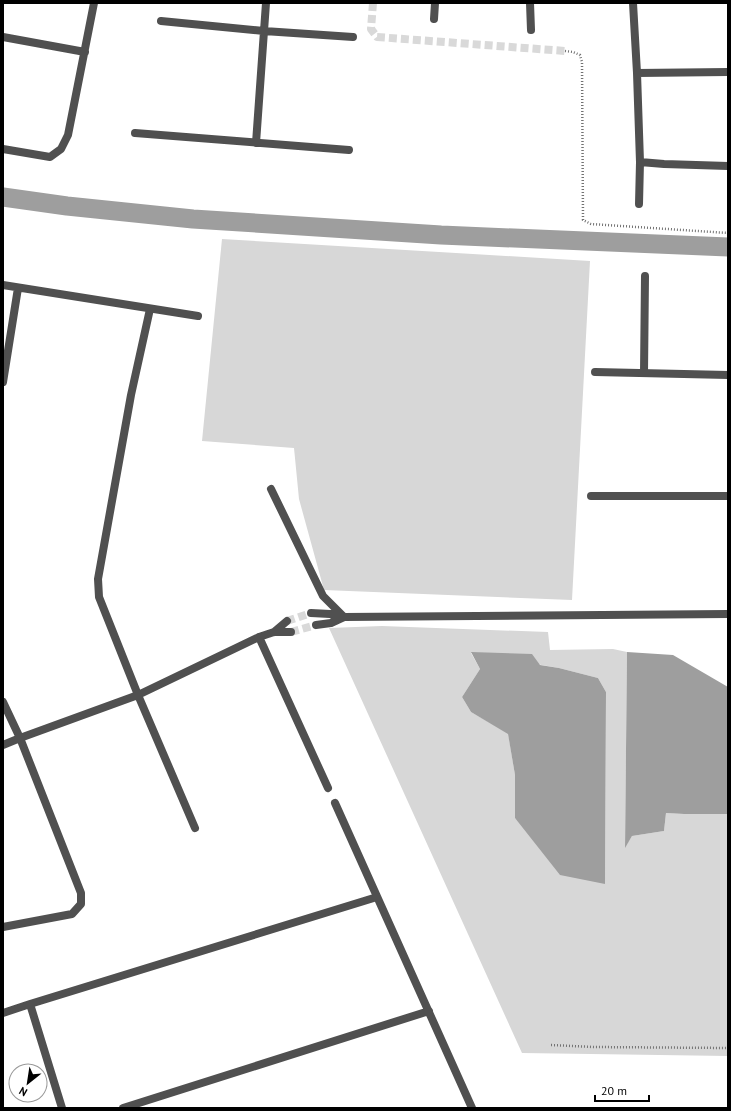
<svg xmlns="http://www.w3.org/2000/svg" width="731" height="1111" font-family="'PT Sans',sans-serif">
  <style>
    .green { fill: #d7d7d7; fill-rule: evenodd }
    .water { fill: #9e9e9e }
    .lines { fill: none; stroke-linecap: round; stroke-linejoin: round }
    .canal { stroke: #9e9e9e; stroke-width: 19 }
    .minor-tunnel { stroke: #d9d9d9; stroke-width: 8; stroke-dasharray: 8 4; stroke-linecap: butt }
    .path { stroke: #727272; stroke-width: 2.5; stroke-dasharray: 1 2; stroke-linecap: butt }
    .minor { stroke: #505050; stroke-width: 8 }
  </style>
  <rect width="100%" height="100%" fill="#fff"/>
  <!-- green -->
  <path class="green" d="M222 239 590 261 572 600 324 590 299 499 294 448 202 441Z
    M382 626 548 632 550 650 613 649 627 652 625 847 632 836 664 831 666 813 684 814H728V1056L522 1053 329 628ZM471 653 559 668 598 678 606 692 605 884 515 818V775L508 733 471 712 462 697 480 669Z"/>
  <!-- water -->
  <path class="water" d="M471 652 532 654 540 665 559 668 598 678 606 692 605 884 560 875 515 818V775L508 734 471 712 462 697 480 669Z
    M627 652 673 655 728 687V814H684L666 813 664 831 632 836 625 848Z"/>
  <g class="lines">
    <!-- canal -->
    <path class="canal" d="M3 197 67 206 193 219 441 235 728 247"/>
    <!-- minor-tunnel -->
    <path class="minor-tunnel" d="M373 3 371 29 377 37 565 51
      M287 621 311 613
      M291 632 316 625"/>
    <!-- path -->
    <path class="path" d="M565 51 573 52 580 55 582 62 583 220 591 224 728 233
      M551 1045 593 1047 728 1048"/>
    <!-- minor -->
    <path class="minor" d="M530 3 531 30
      M633 3 637 73 640 162 664 164 728 166
      M434 19 435 3
      M161 21 264 31 353 37
      M3 37 85 52
      M637 73 728 72
      M135 133 349 150
      M256 143 266 3
      M3 149 50 157 61 149 68 135 94 3
      M639 204 640 162
      M3 285 198 316
      M150 309 131 395 98 579 99 597 138 695 195 828
      M595 372 728 375
      M644 373 645 276
      M3 382 18 288
      M271 489 323 596 343 616
      M591 496H728
      M311 613 330 614 344 617 728 614
      M316 625 331 623 344 617
      M274 632 287 621
      M259 637 328 788
      M3 702 20 738 81 893V904L72 914 3 927
      M3 745 20 738 138 695 259 637 274 632H291
      M335 803 472 1108
      M3 1013 30 1004
      M62 1108 30 1004 377 897
      M123 1108 429 1011"/>
  </g>
  <!-- border -->
  <rect width="731" height="1111" fill="none" stroke="#000000" stroke-width="8"/>
  <!-- north arrow -->
  <g transform="translate(28 1083) rotate(210)"><circle r="19" fill="#ffffff" stroke="#999999"/>
  <path d="M0-3L7 15L0 10L-7 15Z" fill="#000000"/>
  <text y="-6" font-size="11" font-weight="bold" text-anchor="middle" fill="#000000">N</text>
  </g>
  <!-- scale -->
  <path d="M595 1095v6h54v-6" fill="none" stroke="#000000" stroke-width="2"/>
  <text x="601" y="1095" font-size="12" fill="#000000" stroke="#ffffff" stroke-width="3" paint-order="stroke">20 m</text>
</svg>
